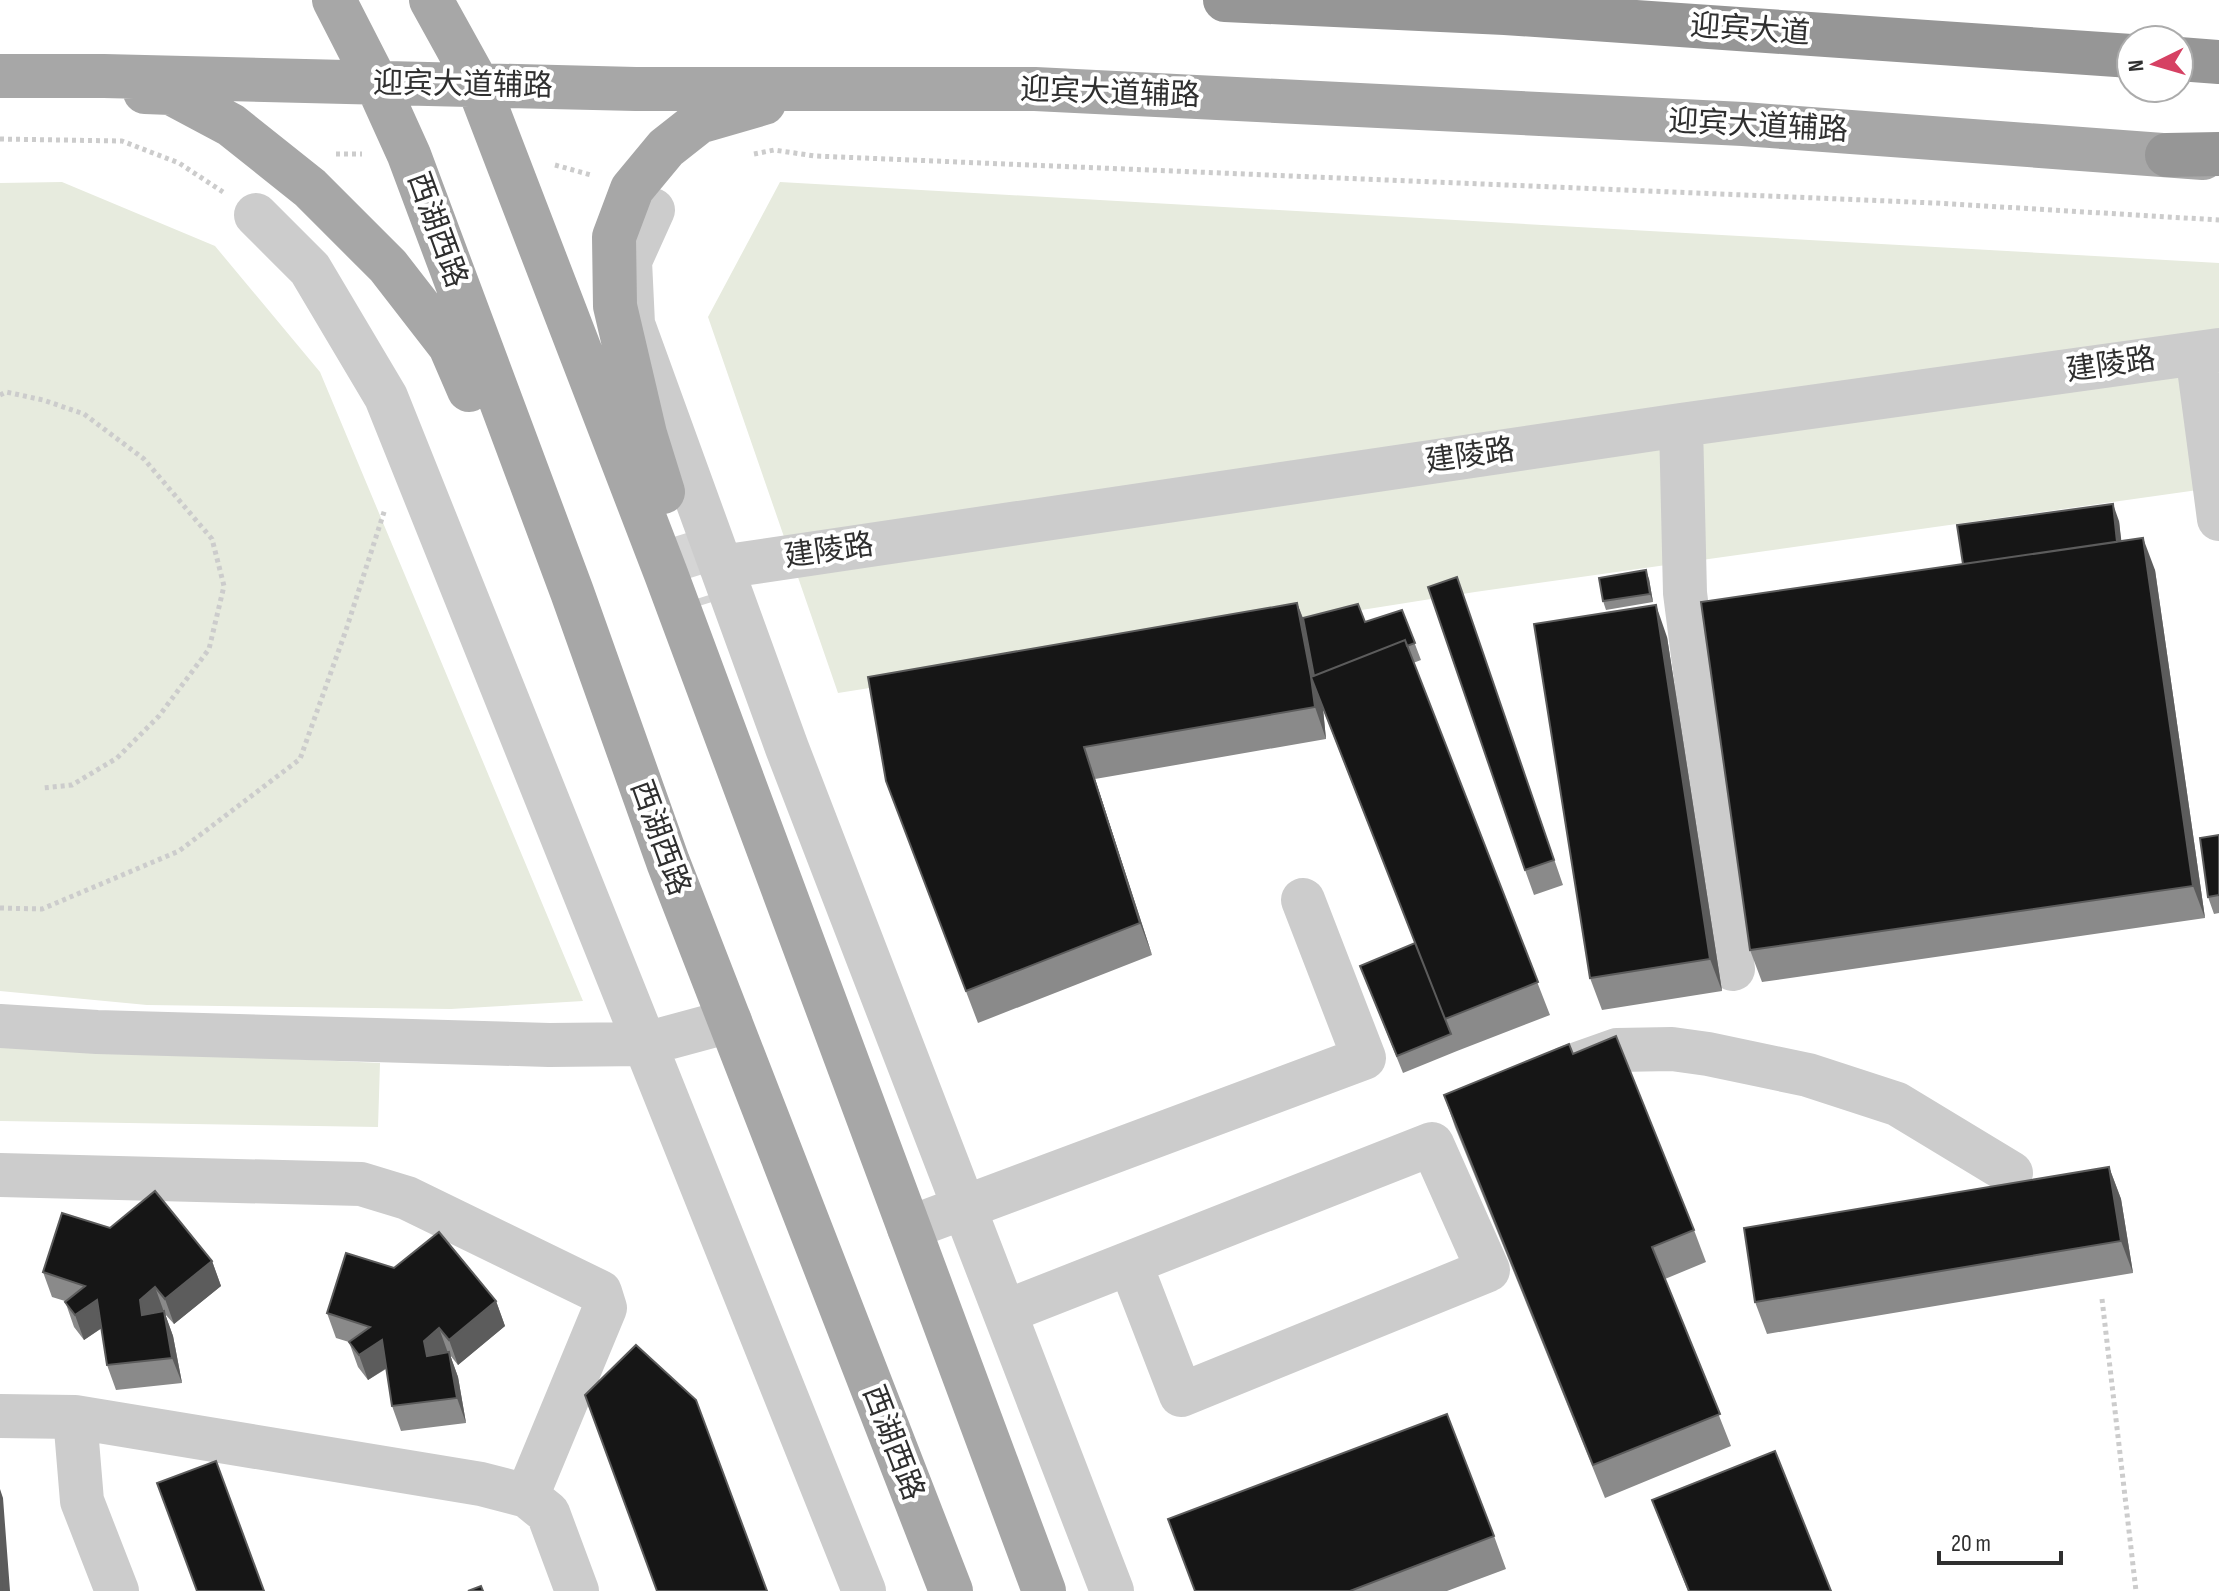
<svg xmlns="http://www.w3.org/2000/svg" width="2219" height="1591" font-family="'Sofia Sans Condensed','Noto Sans SC',sans-serif">
  <style>
    .green { fill: #e7ebde }
    .lines { fill: none; stroke-linecap: round; stroke-linejoin: round }
    .major-tunnel { stroke: #d5d5d5; stroke-width: 44; stroke-dasharray: 44 22; stroke-linecap: butt }
    .path { stroke: #ccc; stroke-width: 5; stroke-dasharray: 4 4; stroke-linecap: butt }
    .minor { stroke: #ccc; stroke-width: 44 }
    .major { stroke: #a7a7a7; stroke-width: 44 }
    .highway { stroke: #969696; stroke-width: 44 }
    .wall { fill: #8a8a8a }
    .shaded-wall { fill: #5c5c5c }
    .building { fill: #161616; stroke: #5c5c5c; stroke-width: 2 }
    .labels { text-anchor: middle; dominant-baseline: central; stroke-width: 8; stroke-linejoin: round; paint-order: stroke }
    .street-label { font-size: 30px; fill: #2f2f2f; stroke: #fff }
  </style>
  <rect width="100%" height="100%" fill="#fff"/>
  <!-- green -->
  <path class="green" d="M62 182 215 246 320 372 583 1001 451 1009 147 1005 0 991V183Z
    M780 182 2219 263V487L1475 592 838 693 708 317Z
    M0 1046 380 1063 378 1127 0 1121Z"/>
  <g class="lines">
    <!-- major-tunnel -->
    <path class="major-tunnel" d="M677 536 699 606"/>
    <!-- path -->
    <path class="path" d="M0 139 122 141 179 163 223 192
      M336 154H362
      M754 154 774 150 815 156 1935 203 2219 220
      M555 165 591 175
      M0 395 6 392 43 400 84 414 144 459 212 539 224 586 209 649 159 716 117 758 72 785 43 788
      M0 908 42 909 179 851 300 759 346 630 385 509
      M2102 1299 2136 1591"/>
    <!-- minor -->
    <path class="minor" d="M653 210 630 261 633 324 787 748 1112 1591
      M256 215 310 269 386 397 864 1591
      M2197 353 2219 519
      M1681 425 1685 593 1733 969
      M721 567 1681 425 2219 350
      M0 1026 97 1032 549 1045 645 1044 730 1021
      M1566 1068 1617 1050 1672 1049 1708 1054 1808 1075 1897 1104 2011 1173
      M0 1175 361 1184 407 1198 600 1292 605 1308 527 1496
      M909 1228 1364 1058 1303 900
      M1005 1312 1432 1144 1488 1270 1181 1395 1130 1263
      M0 1416 75 1417 481 1484 527 1496 548 1513 577 1591
      M75 1417 82 1501 117 1591"/>
    <!-- major -->
    <path class="major" d="M334 0 376 82 409 155 572 592 668 862 951 1591
      M431 0 478 85 506 158 666 574 1044 1591
      M0 76H104L636 89H1035L1743 124 2203 158
      M145 92 171 93 231 125 310 188 388 266 450 346 469 390
      M663 492 645 434 615 306 614 237 632 189 666 148 699 122 764 103"/>
    <!-- highway -->
    <path class="highway" d="M1225 0 1505 13 2131 56
      M2179 59 2219 62
      M2167 155 2219 154"/>
  </g>
  <!-- wall -->
  <path class="wall" d="M2119 521 2121 541 2155 570 2205 918 1762 982 1750 950Z
    M1457 577 1563 885 1534 895 1525 870Z
    M1649 579 1653 602 1606 610 1603 601Z
    M1297 603 1303 618 1365 622 1402 610 1421 660 1413 663 1550 1015 1457 1051 1403 1073 1360 966 1415 943 1323 709 1326 739 1095 779 1152 955 978 1023 898 813Z
    M1667 637 1722 991 1602 1010 1590 978Z
    M2219 835V913L2214 914 2208 897Z
    M1573 1054 1694 1230 1706 1262 1665 1279 1731 1446 1605 1498 1455 1127 1444 1095Z
    M2109 1167 2121 1199 2133 1273 1767 1334 1755 1302Z
    M212 1261 221 1286 174 1324 165 1314 173 1336 182 1383 116 1390 107 1365 102 1328 84 1340 74 1327 65 1301 52 1297 43 1272Z
    M496 1301 505 1326 458 1365 450 1355 458 1377 466 1423 401 1431 392 1406 386 1369 368 1380 358 1367 349 1342 336 1338 327 1313Z
    M1652 1500 1831 1591H1688Z
    M1494 1536 1506 1569 1447 1591H1195Z"/>
  <!-- shaded-wall -->
  <path class="shaded-wall" d="M2113 504 2119 521 2124 563 2118 546Z
    M2143 538 2155 570 2205 918 2193 886Z
    M1646 570 1649 579 1653 602 1650 594Z
    M1297 603 1309 635 1322 704 1311 677Z
    M1656 605 1667 637 1722 991 1710 959Z
    M1311 677 1323 709 1326 739 1315 707Z
    M1084 747 1095 779 1152 955 1140 923Z
    M2109 1167 2121 1199 2133 1273 2121 1241Z
    M212 1261 221 1286 174 1324 165 1299Z
    M155 1287 164 1312 142 1315 140 1300Z
    M97 1300 106 1325 84 1340 75 1315Z
    M496 1301 505 1326 458 1365 449 1340Z
    M164 1311 173 1336 182 1383 172 1358Z
    M439 1328 448 1353 427 1356 424 1341Z
    M382 1340 391 1365 368 1380 359 1355Z
    M449 1352 458 1377 466 1423 457 1398Z
    M0 1489 3 1498 10 1591H2L0 1559Z"/>
  <!-- building -->
  <path class="building" d="M2113 504 2117 542 1963 564 1957 525Z
    M2143 538 2193 886 1750 950 1701 602Z
    M1646 570 1650 594 1603 601 1599 578Z
    M1457 577 1554 860 1525 870 1428 587Z
    M1297 603 1311 677 1405 640 1538 982 1445 1019 1311 677 1315 707 1084 747 1140 923 966 991 886 781 868 677Z
    M1358 604 1365 622 1402 610 1415 643 1407 646 1405 640 1314 676 1303 618Z
    M1656 605 1710 959 1590 978 1534 624Z
    M2219 835V895L2208 897 2200 838Z
    M1415 943 1451 1034 1397 1056 1360 966Z
    M1616 1036 1694 1230 1652 1247 1720 1414 1593 1465 1444 1095 1569 1044 1573 1054Z
    M2109 1167 2121 1241 1755 1302 1744 1228Z
    M155 1191 212 1261 165 1299 155 1287 140 1300 142 1315 164 1311 172 1358 107 1365 97 1300 75 1315 65 1302 85 1286 43 1272 62 1213 110 1228Z
    M439 1232 496 1301 449 1340 439 1328 424 1341 427 1356 449 1352 457 1398 392 1406 382 1340 359 1355 349 1342 370 1327 327 1313 346 1253 394 1268Z
    M636 1345 696 1400 767 1591H657L585 1395Z
    M1447 1414 1494 1536 1350 1591H1195L1168 1519Z
    M1775 1451 1831 1591H1689L1652 1500Z
    M216 1461 264 1591H197L157 1483Z
    M0 1559 2 1591H0Z
    M481 1586 483 1591H468Z"/>
  <g class="labels">
    <!-- street labels -->
    <g class="street-label">
      <text transform="translate(1750 30) rotate(4)">迎宾大道</text>
      <text transform="translate(463 85) rotate(1)">迎宾大道辅路</text>
      <text transform="translate(1110 93) rotate(2)">迎宾大道辅路</text>
      <text transform="translate(1758 126) rotate(3)">迎宾大道辅路</text>
      <text transform="translate(437 230) rotate(70)">西湖西路</text>
      <text transform="translate(2111 365) rotate(-8)">建陵路</text>
      <text transform="translate(1470 456) rotate(-8)">建陵路</text>
      <text transform="translate(829 551) rotate(-8)">建陵路</text>
      <text transform="translate(660 838) rotate(70)">西湖西路</text>
      <text transform="translate(893 1443) rotate(69)">西湖西路</text>
    </g>
  </g>
  <!-- north arrow -->
  <g transform="translate(2155 64) rotate(265)"><circle r="38" fill="#ffffff" stroke="#acacac" stroke-width="2"/>
  <path d="M0-6L14 30L0 20L-14 30Z" fill="#d64163"/>
  <text y="-12" font-size="22" font-weight="bold" text-anchor="middle" fill="#2f2f2f">N</text>
  </g>
  <!-- scale -->
  <path d="M1939 1551v12h122v-12" fill="none" stroke="#2f2f2f" stroke-width="4"/>
  <text x="1951" y="1551" font-size="24" fill="#2f2f2f" stroke="#ffffff" stroke-width="6" paint-order="stroke">20 m</text>
</svg>
